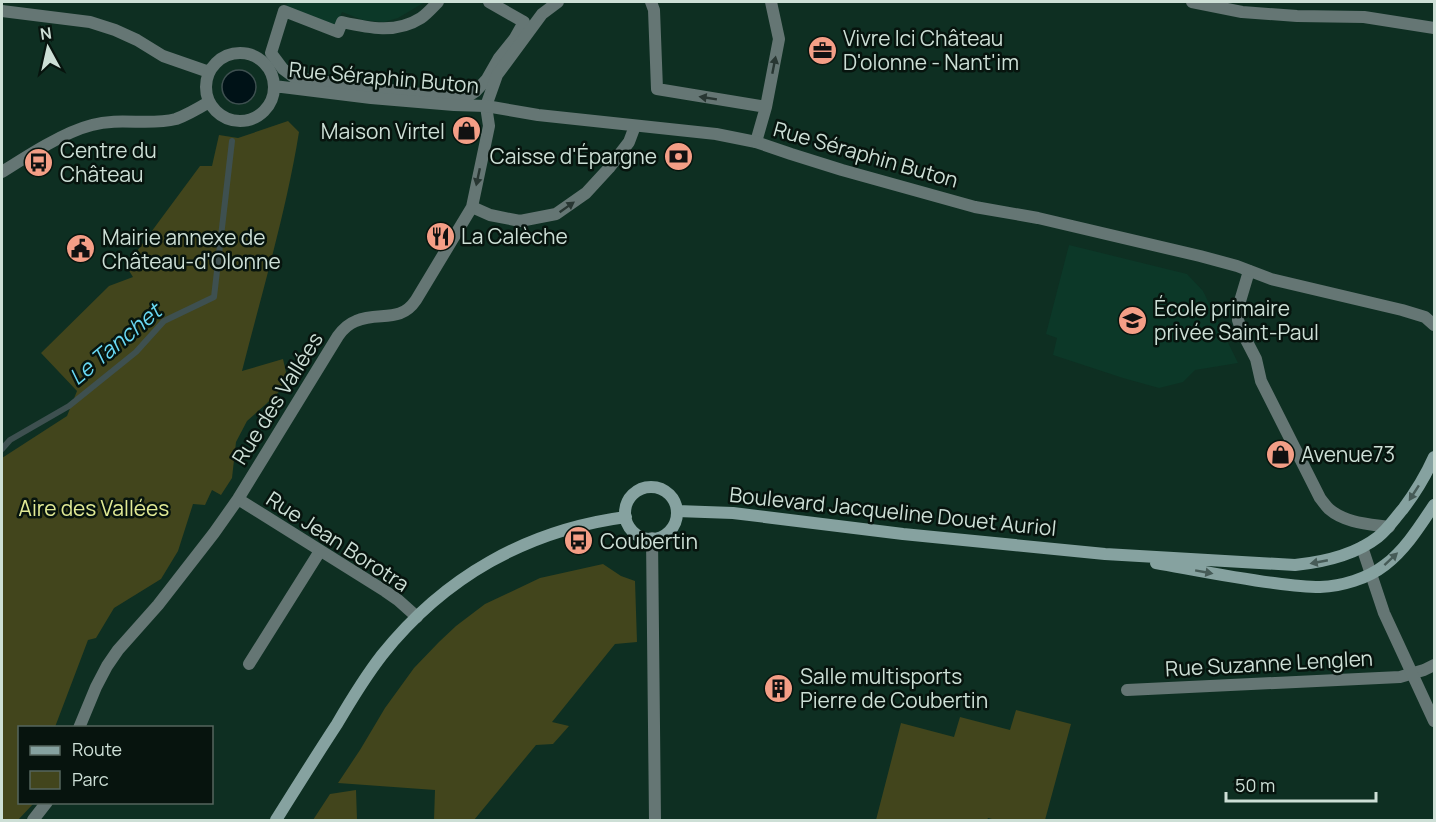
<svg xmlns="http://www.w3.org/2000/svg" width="1436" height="822" font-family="Manrope,sans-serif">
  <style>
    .built { fill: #0c3828 }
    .green { fill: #42451c }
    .water { fill: #001217; stroke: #3e5050; stroke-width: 1.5 }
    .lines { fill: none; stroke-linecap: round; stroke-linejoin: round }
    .stream { stroke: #3e5050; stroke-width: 6 }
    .pedestrian { stroke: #657674; stroke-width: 12 }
    .minor { stroke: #657674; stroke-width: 12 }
    .tertiary { stroke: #657674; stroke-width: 12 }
    .secondary { stroke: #86a2a0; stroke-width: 12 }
    .oneway { fill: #283632 }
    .oneway2 { fill: #465b57 }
    .labels { text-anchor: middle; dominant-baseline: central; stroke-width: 5; stroke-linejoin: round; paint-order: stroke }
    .poi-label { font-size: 21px; fill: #cddfd6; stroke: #07140e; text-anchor: start }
    .street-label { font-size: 21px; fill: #cddfd6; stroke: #07140e }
    .park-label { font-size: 21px; fill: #e1ea95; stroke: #07140e }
    .water-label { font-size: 22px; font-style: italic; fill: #69d8f2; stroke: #07140e }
  </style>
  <rect width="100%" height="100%" fill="#0e2f22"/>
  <!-- built -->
  <path class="built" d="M288 2H425L398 18 384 22 363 20 342 12 334 31 284 11Z
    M1069 245 1187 274 1203 291 1238 363 1195 370 1183 382 1159 388 1123 378 1053 355 1057 338 1046 334Z"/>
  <!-- green -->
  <path class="green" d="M288 121 299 132C286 213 262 292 242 371L283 359 286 372 284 387 266 404 247 421 236 442 232 478 221 495 212 490 205 505 193 504 178 551 161 579 114 608 96 638 88 640 55 727 20 728V802L34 803 18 820H2V458L67 416 77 391 41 353 109 286 133 277 126 266 200 166H212L219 135 238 138Z
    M603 564 621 576 635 581 637 642 615 644 552 722 569 726 553 744 536 745 474 820H434L435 790 338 783 360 750 385 708 414 668 439 642 456 626 485 604 540 578Z
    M1016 710 1071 724 1045 820H996L988 818 987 820H876L901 723 954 737 960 717 1010 730Z
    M356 790 357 820H313L330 794Z"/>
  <!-- water -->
  <path class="water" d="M222 87a17 17 0 1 1 34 0a17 17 0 1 1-34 0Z"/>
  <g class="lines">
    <!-- stream -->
    <path class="stream" d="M2 449 10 440 69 406 136 352 164 321 214 297 232 141"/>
    <!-- pedestrian -->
    <path class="pedestrian" d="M438 2C433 7 427 14 421 18 396 34 369 28 342 22L338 32 284 11 271 53 283 69 295 78 445 97H467L476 91 487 79 499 58 515 38 524 22 489 2"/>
    <!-- minor -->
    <path class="minor" d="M651 2 654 10 657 89 766 107
      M1192 2 1242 12 1297 16 1364 17 1434 28
      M756 142 766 107 779 39 771 2
      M472 207 490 215 520 221 556 214 586 193 609 168 629 142 635 126
      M1249 271 1238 308V320L1242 332 1256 359 1261 381 1320 498C1323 502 1326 506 1329 509 1345 523 1369 524 1389 527
      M238 499 385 591 398 600 417 617
      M652 538 655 820
      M249 664 320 551
      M1127 690 1400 677 1424 670 1434 665
      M79 728 96 687 107 666 118 650 158 605 214 533 238 499 338 336C343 329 348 324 356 321 379 311 400 324 416 300L472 207 489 126 486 106 497 75 542 14 558 2
      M33 820 47 802"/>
    <!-- tertiary -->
    <path class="tertiary" d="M2 11 90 22 115 30 137 40 163 56 209 72
      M206 87a34 34 0 1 1 68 0a34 34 0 1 1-68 0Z
      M274 86 371 98 454 105 486 106 538 115 716 134 756 142 791 154 842 170 975 207 1038 218 1200 256 1237 266 1271 279 1402 310 1425 317 1434 325
      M2 172C27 156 64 132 92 125 120 117 149 126 176 119 187 115 199 108 209 102
      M1362 547 1384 613 1434 721"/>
    <!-- secondary -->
    <path class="secondary" d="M625 513a26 26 0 1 1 52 0a26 26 0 1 1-52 0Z
      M677 511 733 513 903 534 1105 554 1295 565C1324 562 1355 555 1378 537 1388 529 1395 518 1403 509 1415 493 1426 475 1434 457
      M1156 563C1195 570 1234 578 1274 583 1289 585 1305 587 1320 587 1342 586 1367 579 1385 565 1405 550 1420 526 1434 505
      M276 820C296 788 316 756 337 724 351 700 365 677 382 655 444 577 527 530 626 517"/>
  </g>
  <!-- one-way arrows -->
  <defs><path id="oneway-solid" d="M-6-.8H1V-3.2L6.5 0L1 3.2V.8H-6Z" transform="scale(1.5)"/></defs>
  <g class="oneway">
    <use href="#oneway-solid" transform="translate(774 65) rotate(-79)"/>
    <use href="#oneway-solid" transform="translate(708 98) rotate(-171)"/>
    <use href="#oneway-solid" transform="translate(478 177) rotate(102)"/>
    <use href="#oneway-solid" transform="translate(567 207) rotate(-35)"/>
  </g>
  <g class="oneway2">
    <use href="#oneway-solid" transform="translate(1414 493) rotate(123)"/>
    <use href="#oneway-solid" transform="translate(1391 559) rotate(-43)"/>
    <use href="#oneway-solid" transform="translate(1319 562) rotate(169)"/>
    <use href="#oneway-solid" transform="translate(1204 572) rotate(10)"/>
  </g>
  <!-- icons -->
  <defs>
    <symbol id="office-disc" viewBox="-11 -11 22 22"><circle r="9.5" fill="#f49e86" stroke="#07140e"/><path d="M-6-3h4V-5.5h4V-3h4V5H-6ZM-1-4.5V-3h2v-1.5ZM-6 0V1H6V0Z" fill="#111"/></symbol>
    <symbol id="shop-disc" viewBox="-11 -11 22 22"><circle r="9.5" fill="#f49e86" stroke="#07140e"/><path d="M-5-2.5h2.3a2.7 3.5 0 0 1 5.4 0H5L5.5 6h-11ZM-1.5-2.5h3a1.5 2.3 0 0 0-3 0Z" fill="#111"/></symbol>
    <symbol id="bank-disc" viewBox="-11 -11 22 22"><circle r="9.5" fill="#f49e86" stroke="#07140e"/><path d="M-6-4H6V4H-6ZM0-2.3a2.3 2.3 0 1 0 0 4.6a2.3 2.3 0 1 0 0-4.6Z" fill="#111"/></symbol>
    <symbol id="bus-disc" viewBox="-11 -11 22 22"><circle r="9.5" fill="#f49e86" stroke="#07140e"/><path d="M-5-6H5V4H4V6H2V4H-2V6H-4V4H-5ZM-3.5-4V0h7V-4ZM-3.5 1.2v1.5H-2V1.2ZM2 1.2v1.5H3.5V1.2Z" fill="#111"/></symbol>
    <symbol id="restaurant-disc" viewBox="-11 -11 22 22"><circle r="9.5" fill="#f49e86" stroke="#07140e"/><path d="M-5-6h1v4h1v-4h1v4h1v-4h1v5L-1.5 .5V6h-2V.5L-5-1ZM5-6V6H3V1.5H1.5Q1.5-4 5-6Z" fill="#111"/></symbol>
    <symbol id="civic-disc" viewBox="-11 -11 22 22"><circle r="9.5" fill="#f49e86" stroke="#07140e"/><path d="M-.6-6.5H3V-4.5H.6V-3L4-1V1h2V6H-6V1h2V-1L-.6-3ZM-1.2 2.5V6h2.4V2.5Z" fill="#111"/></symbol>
    <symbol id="school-disc" viewBox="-11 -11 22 22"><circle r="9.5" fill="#f49e86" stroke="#07140e"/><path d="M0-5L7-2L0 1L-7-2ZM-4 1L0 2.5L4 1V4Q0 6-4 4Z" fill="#111"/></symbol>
    <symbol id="building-disc" viewBox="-11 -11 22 22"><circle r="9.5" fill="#f49e86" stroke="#07140e"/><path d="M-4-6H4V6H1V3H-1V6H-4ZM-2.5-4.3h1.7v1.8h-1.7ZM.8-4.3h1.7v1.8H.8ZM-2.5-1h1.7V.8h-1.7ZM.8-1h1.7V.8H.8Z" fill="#111"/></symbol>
  </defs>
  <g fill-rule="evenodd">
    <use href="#office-disc" x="806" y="34" width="33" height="33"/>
    <use href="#shop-disc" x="450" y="114" width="33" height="33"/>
    <use href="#bank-disc" x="662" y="140" width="33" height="33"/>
    <use href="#bus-disc" x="22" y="146" width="33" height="33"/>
    <use href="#restaurant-disc" x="424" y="220" width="33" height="33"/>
    <use href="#civic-disc" x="64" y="232" width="33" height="33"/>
    <use href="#school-disc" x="1116" y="304" width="33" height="33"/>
    <use href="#shop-disc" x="1264" y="438" width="33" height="33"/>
    <use href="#bus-disc" x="562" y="524" width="33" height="33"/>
    <use href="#building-disc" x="762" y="672" width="33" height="33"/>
  </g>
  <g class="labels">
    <!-- poi labels -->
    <g class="poi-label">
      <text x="843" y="38">Vivre Ici Château<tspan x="843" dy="24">D'olonne - Nant'im</tspan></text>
      <text x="445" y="131" text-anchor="end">Maison Virtel</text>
      <text x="60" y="150">Centre du<tspan x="60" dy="24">Château</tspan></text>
      <text x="657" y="156" text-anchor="end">Caisse d'Épargne</text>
      <text x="461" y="236">La Calèche</text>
      <text x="102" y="237">Mairie annexe de<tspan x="102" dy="24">Château-d'Olonne</tspan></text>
      <text x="1154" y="308">École primaire<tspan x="1154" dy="24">privée Saint-Paul</tspan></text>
      <text x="1301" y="454">Avenue73</text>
      <text x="600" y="541">Coubertin</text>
      <text x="800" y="676">Salle multisports<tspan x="800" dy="24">Pierre de Coubertin</tspan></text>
    </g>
    <!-- street labels -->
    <g class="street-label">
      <text transform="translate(384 77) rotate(5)">Rue Séraphin Buton</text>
      <text transform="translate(866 154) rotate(16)">Rue Séraphin Buton</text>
      <text transform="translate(277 398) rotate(-58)">Rue des Vallées</text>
      <text transform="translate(893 511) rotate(6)">Boulevard Jacqueline Douet Auriol</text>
      <text transform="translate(338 541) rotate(33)">Rue Jean Borotra</text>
      <text transform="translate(1269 663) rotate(-3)">Rue Suzanne Lenglen</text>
    </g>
    <!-- park labels -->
    <g class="park-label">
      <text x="94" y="508">Aire des Vallées</text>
    </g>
    <!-- water labels -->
    <g class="water-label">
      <text transform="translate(115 344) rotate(-40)">Le Tanchet</text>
    </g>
  </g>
  <!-- border -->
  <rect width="1436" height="822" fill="none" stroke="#cddfd6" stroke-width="6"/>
  <!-- legend -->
  <rect x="18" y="726" width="195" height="78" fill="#07140e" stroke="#56655e" stroke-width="1.5"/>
  <rect x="30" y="746" width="30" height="9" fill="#86a2a0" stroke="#56655e" stroke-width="1.5"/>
  <text x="72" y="756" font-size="18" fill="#cddfd6">Route</text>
  <rect x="30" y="771" width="30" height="18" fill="#42451c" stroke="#56655e" stroke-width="1.5"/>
  <text x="72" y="786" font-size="18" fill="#cddfd6">Parc</text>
  <!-- north arrow -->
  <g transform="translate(48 48) rotate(352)" stroke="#07140e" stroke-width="4.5" paint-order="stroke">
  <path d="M0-4.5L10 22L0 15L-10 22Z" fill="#cddfd6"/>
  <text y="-9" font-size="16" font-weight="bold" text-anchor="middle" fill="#cddfd6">N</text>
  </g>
  <!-- scale -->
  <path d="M1226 792v9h150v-9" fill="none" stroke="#cddfd6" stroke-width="3"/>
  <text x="1235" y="792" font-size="18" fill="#cddfd6" stroke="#07140e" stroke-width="4.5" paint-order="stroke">50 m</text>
</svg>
